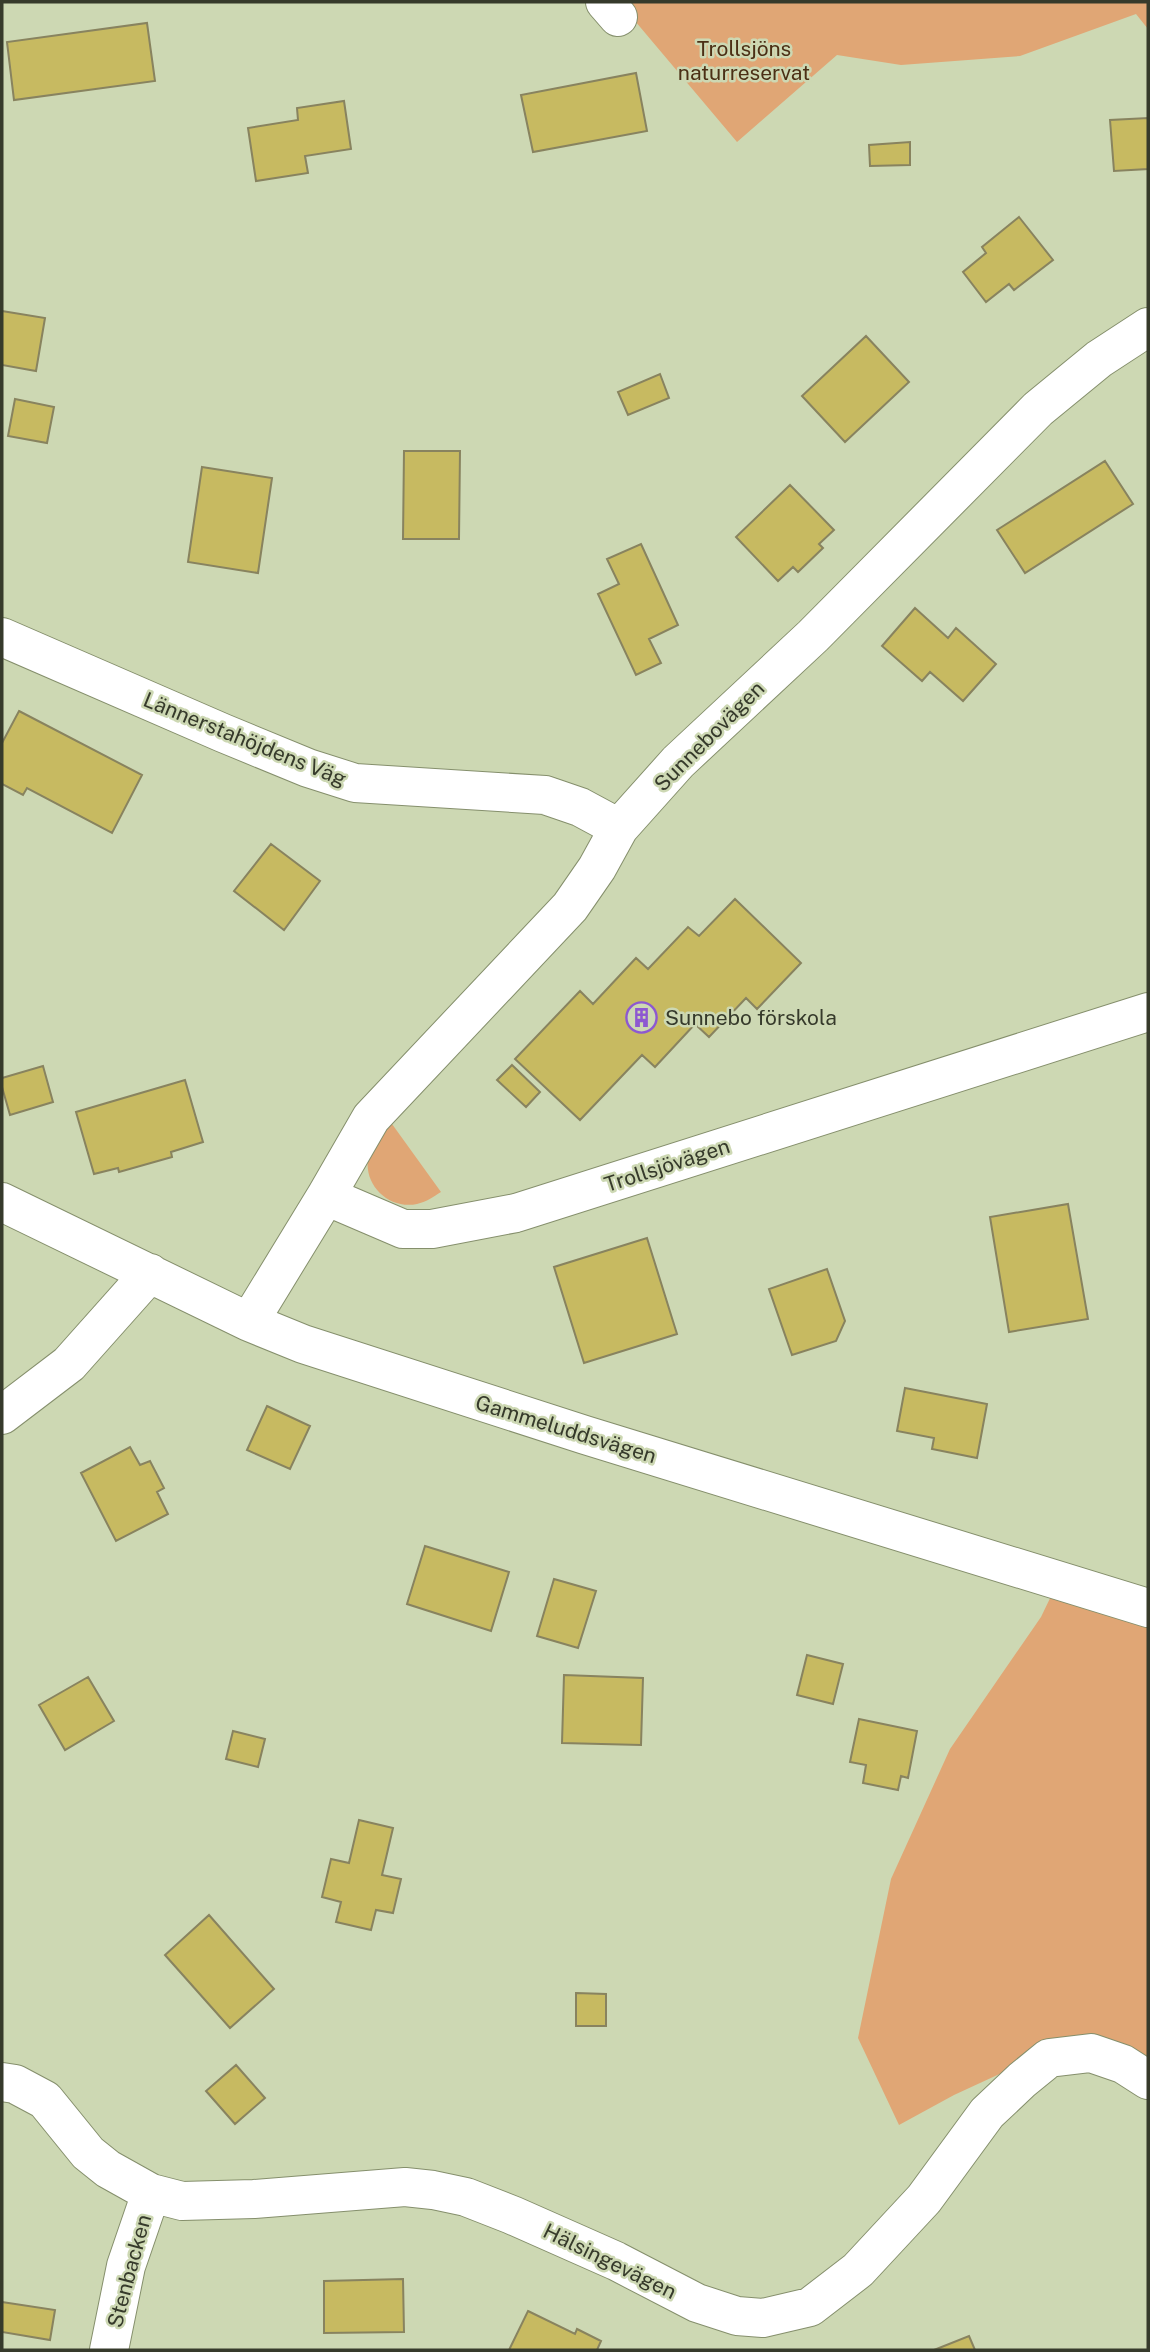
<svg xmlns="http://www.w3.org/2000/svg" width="1150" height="2352" font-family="'Public Sans',sans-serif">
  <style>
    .green { fill: #e0a675 }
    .building { fill: #c7ba61; stroke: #88835f; stroke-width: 2 }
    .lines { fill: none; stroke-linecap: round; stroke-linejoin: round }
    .minor-casing { stroke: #858f6c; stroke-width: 40 }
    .minor { stroke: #fff; stroke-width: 38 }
    .labels { text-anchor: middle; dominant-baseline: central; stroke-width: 5; stroke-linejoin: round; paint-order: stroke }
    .park-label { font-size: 21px; fill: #4b2f15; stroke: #cdd8b3 }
    .street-label { font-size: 21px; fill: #363a2b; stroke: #cdd8b3 }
    .poi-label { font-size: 21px; fill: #363a2b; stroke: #cdd8b3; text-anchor: start }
  </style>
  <rect width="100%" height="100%" fill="#cdd8b3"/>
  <!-- green -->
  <path class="green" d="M619 2H1148V29L1136 14 1020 56 901 65 837 55 737 142Z
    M392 1124 441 1192C433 1197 426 1202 417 1204 388 1210 361 1183 369 1154 373 1142 384 1133 392 1124Z
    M1054 1590 1148 1623V2057L1105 2041 1056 2048 954 2095 899 2125 858 2038 891 1879 950 1749 1041 1617Z"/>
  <!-- building -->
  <path class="building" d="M147 23 155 81 14 100 7 42Z
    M636 73 647 131 533 152 521 95Z
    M344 101 351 149 305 156 308 173 256 181 248 128 298 120 297 108Z
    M1148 118V169L1114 171 1110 120Z
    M910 142V165L870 166 869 145Z
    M1019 217 1053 260 1014 290 1009 284 986 302 963 272 986 253 982 247Z
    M2 311 45 318 36 371 2 365Z
    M866 336 909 382 845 442 802 396Z
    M660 374 669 398 628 415 618 392Z
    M15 399 54 407 47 443 8 436Z
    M404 451H460L459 539H403Z
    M1105 461 1133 504 1025 573 997 530Z
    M202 467 272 478 258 573 188 562Z
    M790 485 834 530 819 544 823 548 798 572 793 567 778 581 736 537Z
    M641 544 678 625 649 639 661 663 636 675 598 594 619 584 607 559Z
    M915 608 948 638 956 628 996 664 963 701 930 672 922 681 882 646Z
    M19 711 142 775 112 833 27 788 23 795 2 784V743Z
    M271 844 320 881 284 930 234 891Z
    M735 899 801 963 757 1009 746 998 709 1037 695 1024 655 1067 642 1055 580 1120 515 1059 580 991 593 1004 636 958 648 969 688 927 699 936Z
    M512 1065 540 1092 526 1107 497 1080Z
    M43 1066 53 1102 10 1115 2 1087V1078Z
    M185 1080 203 1142 171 1152 172 1157 119 1172 118 1168 94 1174 76 1112Z
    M1068 1204 1088 1319 1009 1332 990 1217Z
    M647 1238 677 1334 584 1363 554 1267Z
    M827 1269 845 1321 836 1341 792 1355 769 1289Z
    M905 1388 987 1404 977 1458 932 1449 934 1438 897 1431Z
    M267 1406 310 1426 290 1469 247 1450Z
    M130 1447 140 1465 150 1461 164 1488 157 1492 168 1514 116 1541 81 1473Z
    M425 1546 509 1572 491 1631 407 1604Z
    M554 1579 596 1591 578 1648 537 1636Z
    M807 1655 843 1664 833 1704 797 1695Z
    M564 1675 643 1678 641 1745 562 1743Z
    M88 1677 114 1721 65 1750 39 1705Z
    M859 1719 917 1731 908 1778 901 1776 898 1790 863 1783 866 1765 850 1762Z
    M233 1731 265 1739 258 1767 226 1759Z
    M359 1820 393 1828 382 1875 401 1879 393 1913 376 1910 371 1930 336 1922 341 1902 322 1897 331 1859 349 1863Z
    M209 1915 274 1989 230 2028 165 1955Z
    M576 1993 606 1994V2026H576Z
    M236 2065 265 2098 235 2124 206 2091Z
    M403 2279 404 2332 324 2333V2281Z
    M2 2302 55 2310 50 2340 2 2332Z
    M528 2311 575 2334 577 2329 601 2341 597 2350H509Z
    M969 2336 975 2350H934Z"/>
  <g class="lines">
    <defs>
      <path id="minor" d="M605 2 618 17
        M2 637 223 733 308 768 355 783 545 795 580 807 619 828
        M326 1196 371 1118 570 907 597 868 619 828 678 762 813 636 1038 409 1099 359 1148 327
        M2 1202 249 1322 303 1344 585 1435 1148 1608
        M249 1322 326 1196 403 1229H432L516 1213 1148 1012
        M2 1415 69 1364 150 1273
        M2 2082 15 2084 45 2100 88 2153 108 2169 151 2193 182 2201 254 2199 405 2187 433 2190 466 2197 512 2215 616 2261 697 2303 737 2316 763 2318 810 2307 858 2270 924 2199 987 2113 1022 2080 1049 2058 1091 2053 1123 2064 1148 2080
        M109 2350 126 2266 151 2193"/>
    </defs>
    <!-- minor casing -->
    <use href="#minor" class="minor-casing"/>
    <!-- minor -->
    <use href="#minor" class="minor"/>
  </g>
  <!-- icons -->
  <defs>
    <symbol id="building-ring" viewBox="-11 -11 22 22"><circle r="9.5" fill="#cdd8b3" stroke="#8d58d1" stroke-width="1.5"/><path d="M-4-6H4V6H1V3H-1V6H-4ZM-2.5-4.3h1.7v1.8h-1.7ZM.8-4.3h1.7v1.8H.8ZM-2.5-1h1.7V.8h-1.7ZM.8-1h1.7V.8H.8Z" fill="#8d58d1"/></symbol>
  </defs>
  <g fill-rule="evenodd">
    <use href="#building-ring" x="624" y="1000" width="35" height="35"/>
  </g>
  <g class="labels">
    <!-- park labels -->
    <g class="park-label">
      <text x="744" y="48">Trollsjöns<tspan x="744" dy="24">naturreservat</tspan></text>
    </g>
    <!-- street labels -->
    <g class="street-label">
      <text transform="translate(709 736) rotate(-45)">Sunnebovägen</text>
      <text transform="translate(245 739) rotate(22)">Lännerstahöjdens Väg</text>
      <text transform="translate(667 1165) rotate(-18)">Trollsjövägen</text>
      <text transform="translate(566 1429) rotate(17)">Gammeluddsvägen</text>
      <text transform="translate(610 2261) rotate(26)">Hälsingevägen</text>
      <text transform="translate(129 2271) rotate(-75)">Stenbacken</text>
    </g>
    <!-- poi labels -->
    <g class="poi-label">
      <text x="665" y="1017">Sunnebo förskola</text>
    </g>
  </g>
  <!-- border -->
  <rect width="1150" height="2352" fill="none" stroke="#363a2b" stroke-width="7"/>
</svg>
